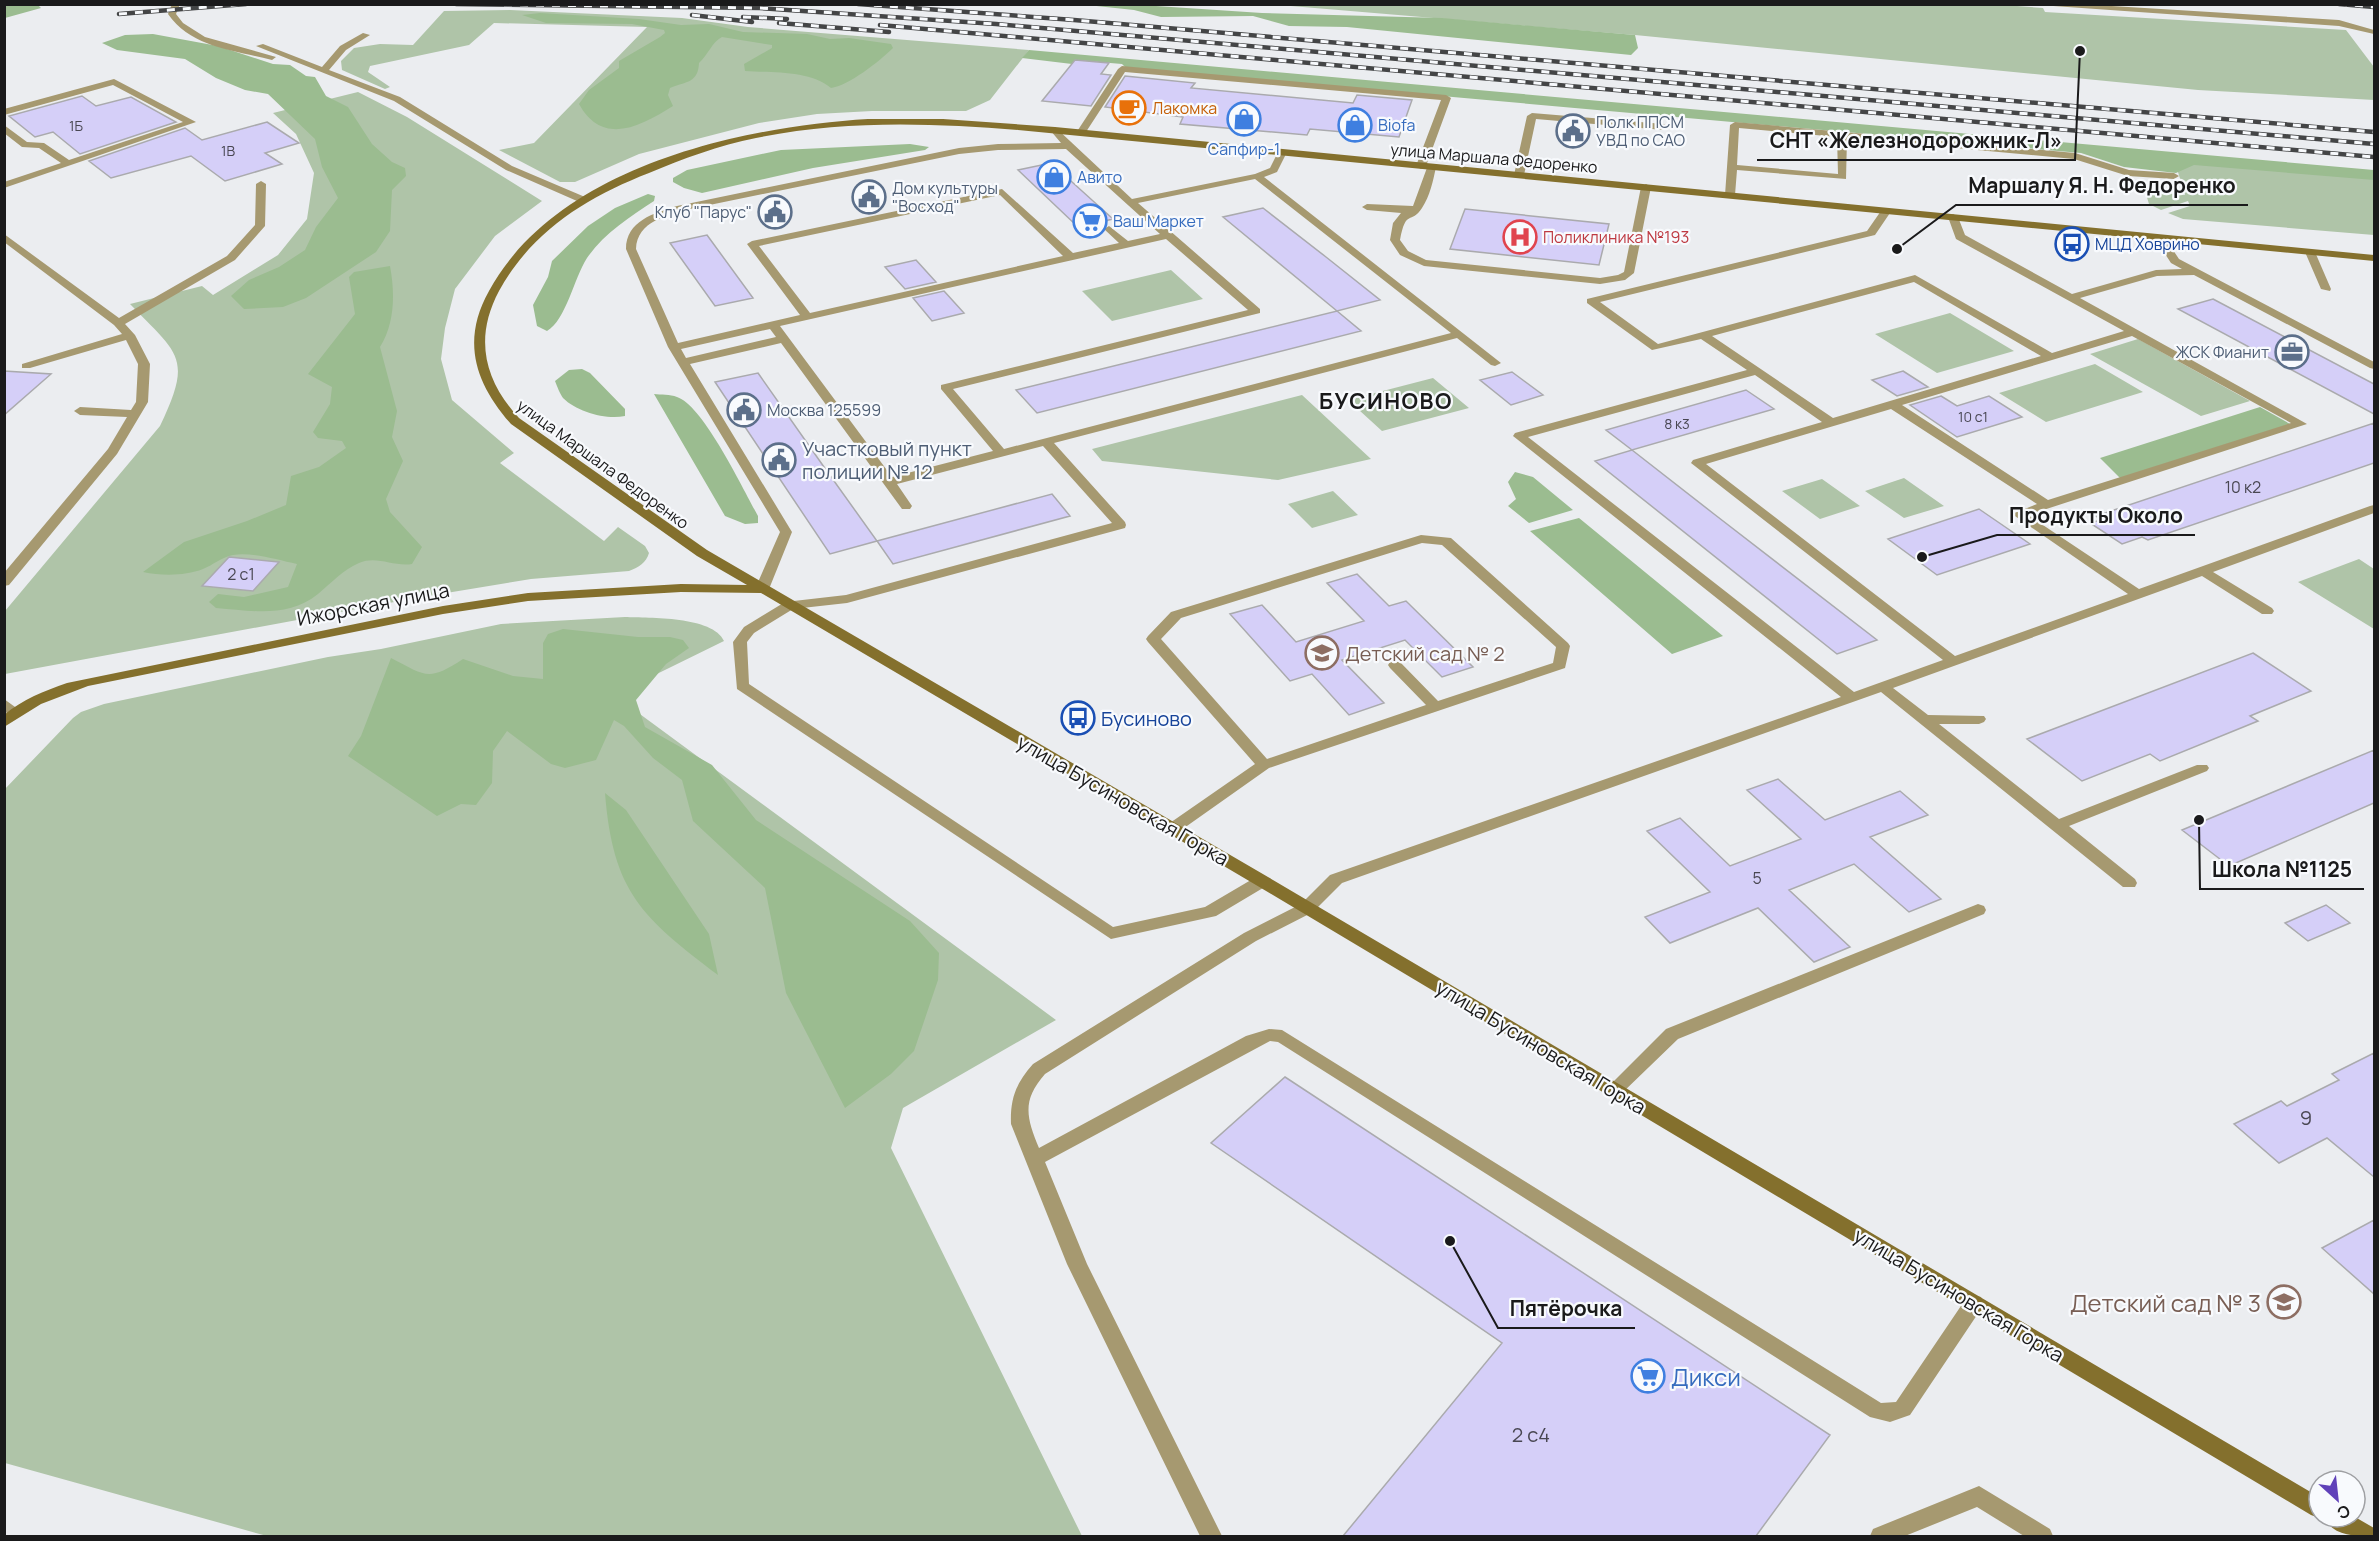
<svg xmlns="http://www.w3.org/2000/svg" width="2379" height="1541" font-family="Manrope,sans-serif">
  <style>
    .green { fill: #afc4a8 }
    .forest { fill: #9bbc90 }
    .building { fill: #d5cff8; stroke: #aaaaad; stroke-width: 1.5 }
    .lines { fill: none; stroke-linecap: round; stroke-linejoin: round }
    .lane { fill: #a69970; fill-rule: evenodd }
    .secondary { fill: #84702d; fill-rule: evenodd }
    .rail-casing { stroke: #444546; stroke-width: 4.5 }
    .rail { stroke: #f8fafd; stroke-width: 3; stroke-dasharray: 8; stroke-linecap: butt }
    .labels { text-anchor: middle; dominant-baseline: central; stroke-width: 4.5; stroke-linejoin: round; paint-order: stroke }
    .far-number-label { font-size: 14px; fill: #494752 }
    .far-food-label { font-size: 16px; fill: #c56008; stroke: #f8fafd; text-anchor: start }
    .far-service-label { font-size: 16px; fill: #4e5e75; stroke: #f8fafd; text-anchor: start }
    .far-shop-label { font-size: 16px; fill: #366cbe; stroke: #f8fafd; text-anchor: start }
    .far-street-label { font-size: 16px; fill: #1a1a1b; stroke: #f8fafd }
    .far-health-label { font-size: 16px; fill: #be3a42; stroke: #f8fafd; text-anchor: start }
    .far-transit-label { font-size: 16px; fill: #164399; stroke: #f8fafd; text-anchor: start }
    .number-label { font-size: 16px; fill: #494752 }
    .service-label { font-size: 20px; fill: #4e5e75; stroke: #f8fafd; text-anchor: start }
    .street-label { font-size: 20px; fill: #1a1a1b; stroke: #f8fafd }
    .education-label { font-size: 20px; fill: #785e54; stroke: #f8fafd; text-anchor: start }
    .transit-label { font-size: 20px; fill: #164399; stroke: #f8fafd; text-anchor: start }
    .near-number-label { font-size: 20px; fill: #494752 }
    .far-district-label { font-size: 22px; font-weight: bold; letter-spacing: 1.5px; fill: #1a1a1b; stroke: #f8fafd }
    .near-education-label { font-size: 24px; fill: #785e54; stroke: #f8fafd; text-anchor: end }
    .near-shop-label { font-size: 24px; fill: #366cbe; stroke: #f8fafd; text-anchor: start }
    .leader { fill: none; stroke: #1a1a1b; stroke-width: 2 }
    .callout-dot { fill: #1a1a1b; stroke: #f8fafd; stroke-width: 2 }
    .callout-label { font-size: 21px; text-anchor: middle; font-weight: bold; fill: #1a1a1b; stroke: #f8fafd; stroke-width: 4.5; stroke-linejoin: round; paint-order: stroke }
  </style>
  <rect width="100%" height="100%" fill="#ebedf0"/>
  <!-- green -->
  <path class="green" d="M1990 4 2043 8 2045 12 2346 30 2374 67V100L2198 90 1635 35 1279 5Z
    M510 10 682 18 748 27 1029 50 990 100 966 111H872L817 114 759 123 639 154 575 182H560L499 150 534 143 647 27 494 23 469 45 370 66 368 72 390 87 385 89 342 70 341 61 354 48 380 44 413 45 444 11Z
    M358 92 407 117 542 201 495 236 455 289 445 328 441 359 452 400 514 453 500 463 604 541 618 527 645 546 649 553C646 563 639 567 629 571L531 579 416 598 5 674V611L160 426C193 357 179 355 130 304L202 286 213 295 278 255 307 219 314 173 296 134 273 113Z
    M2174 159 2374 179V235L2183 219 2168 213 2190 206 2188 201 2161 210 2149 204 2145 191 2185 195Z
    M1171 270 1203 299 1112 321 1082 291Z
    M1950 313 2014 351 1937 373 1875 334Z
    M2138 339 2250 401 2201 416 2090 354Z
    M2095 364 2143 392 2046 422 1999 393Z
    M1433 378 1469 408 1382 431 1348 400Z
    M1302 395 1371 459 1278 480 1102 461 1092 449Z
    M1904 478 1944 506 1904 518 1865 491Z
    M1822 479 1860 506 1820 519 1782 491Z
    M1333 491 1358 515 1312 528 1288 504Z
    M2359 559 2374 569V629L2298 582Z
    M625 617C649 618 713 616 724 641L614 695 1056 1020 903 1108 891 1148 1082 1536H267L5 1463 4 790 73 718 81 712 104 704 328 657 381 649 501 624Z"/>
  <!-- forest -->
  <path class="forest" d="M4 5H38L41 8 5 18Z
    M1141 5 1262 13 1442 18 1635 35 1638 48 1631 55 1347 27 1289 26 1253 16 1161 17 1134 10 1087 5Z
    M540 13 639 19 681 25 709 24 743 32 807 34 830 39 849 38 891 44 893 48C880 61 848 86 831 88 810 70 772 73 745 71L744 64 772 48V45L722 37C712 42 708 55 699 63 698 83 687 81 670 88L668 95 673 106C641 126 603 147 579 104L589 90 619 68V61L660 37 665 33 664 30 632 24 546 23 522 15Z
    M153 34 218 46 273 64 290 65 306 76 315 77 326 96 348 107 372 144 392 162 405 168 406 176 392 190 390 231 376 252 306 298 283 307 244 309 231 296 249 280 279 267 305 250 316 227 338 198 322 167 315 139 268 94 245 90 216 78 185 59 117 50 102 43 125 35Z
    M1029 50 2374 170V180L2194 165 2176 173 2124 167 2081 153 1126 68 1122 64 1075 60 1072 64 1022 58Z
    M910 144 929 147 925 150 813 168 702 193 684 188 673 182V178L687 170 781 150Z
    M648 194 655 196 654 201C630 217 604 233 587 258 574 278 566 320 547 331L537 326 533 305 548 277 552 261 588 226 615 208Z
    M390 266C395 293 395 323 380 347L397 411 392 437 403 461 386 499 390 512 422 547 412 564C393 567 377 555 359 563 344 569 330 584 318 594 288 618 253 611 216 608L209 602 218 594 244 597 288 587 297 564C277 560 253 552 233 555 222 557 213 565 203 569 185 576 162 576 143 572L184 542 247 521 286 505 291 476 319 467 346 448 342 441 318 438 313 432 330 404 332 387 308 374 355 314 349 277 354 272Z
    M582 369 590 373 625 409V416C606 420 577 412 563 398 560 394 557 386 555 381L569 370Z
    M654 394C661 395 670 394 677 397 703 405 744 491 758 516V523L745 524 725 516Z
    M2260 407 2290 424 2120 478 2100 458Z
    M1515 472 1533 477 1573 510 1529 523 1508 506 1516 499 1508 482Z
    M1579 518 1723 636 1672 654 1530 531Z
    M563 629 638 637H670L683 640 689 648 666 664 636 700 645 727 712 765 756 820 910 921 939 953 938 980 914 1051 891 1074 845 1108 786 993 765 888 693 821 682 780 653 758 624 726 614 720 596 760 565 768 551 764 507 731 493 751 492 783 476 805 461 804 437 816 348 756 361 736 391 658C426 676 428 682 463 659L513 676 543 679V643L548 634Z
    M605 793 626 810 709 934 718 975C642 917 613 893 605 793Z"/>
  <!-- building -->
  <path class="building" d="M1075 60 1109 63 1101 74 1111 75 1091 106 1042 101Z
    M1125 76 1195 83 1191 88 1353 103 1357 95 1412 100 1399 137 1310 129 1307 135 1180 124 1183 117 1105 107Z
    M82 96 96 106 131 97 176 122 80 154 53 132 35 137 9 116Z
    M267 122 299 143 265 153 282 164 225 181 191 156 111 178 89 161 185 128 202 140Z
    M1051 163 1113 219 1078 227 1018 170Z
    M1263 208 1326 257 1380 300 1337 311 1223 217Z
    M1465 209 1609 224 1599 265 1450 249Z
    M707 235 753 298 715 306 670 243Z
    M916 260 936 282 905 289 885 267Z
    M944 291 964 313 932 321 913 298Z
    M2213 299 2374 384V414L2178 309Z
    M1337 311 1361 331 1037 413 1016 390Z
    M4 371 51 374 4 415Z
    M1903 371 1928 387 1897 396 1872 380Z
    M1512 372 1543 395 1511 405 1480 380Z
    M758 373 824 467 877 541 830 554 715 382Z
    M1746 390 1774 409 1632 450 1606 430Z
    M1941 396 1957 406 1989 396 2022 417 1957 437 1910 405Z
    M2374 423V463L2148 540 2142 537 2122 544 2090 523 2101 520 2096 516Z
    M1632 450 1714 514 1877 640 1837 654 1595 461Z
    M1052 494 1070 516 893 564 877 541Z
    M1979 509 2030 544 1937 575 1888 539Z
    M229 557 279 562 253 591 202 586Z
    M1357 574 1389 606 1406 601 1473 667 1442 677 1405 640 1342 660 1384 703 1349 715 1312 674 1290 681 1230 614 1262 605 1296 642 1364 621 1327 583Z
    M2253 653 2311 691 2250 716 2258 721 2160 761 2150 754 2082 781 2027 739Z
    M2374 750V803L2229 866 2182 830Z
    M1778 779 1825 820 1900 791 1928 815 1870 837 1941 899 1909 912 1854 864 1789 890 1850 947 1814 962 1758 908 1670 943 1645 917 1710 892 1647 831 1680 818 1730 866 1801 839 1747 790Z
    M2326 905 2350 923 2308 941 2285 923Z
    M2374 1053V1177L2327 1138 2279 1163 2234 1124 2281 1101 2287 1106 2339 1080 2332 1074Z
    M1285 1077 1830 1435 1756 1536H1343L1502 1343 1211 1143Z
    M2374 1220V1294L2322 1248Z"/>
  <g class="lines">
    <!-- lane -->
    <path class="lane" d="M172 4H180L176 14 183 23 205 37 276 57 272 60C234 50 192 48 168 14Z
      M2026 4H2079L2339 20 2374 30V34L2339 26Z
      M363 33 370 35 346 50 329 70 400 97 512 166 585 197V201H577L506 170 394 101 256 46 263 44 322 67 340 46Z
      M1122 66 1446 95 1451 98 1426 166 1421 169 1416 166 1441 100 1125 72 1084 135H1078L1076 133 1118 69Z
      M114 79 196 122 4 188V182L61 163 39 148 22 147 4 133V125L27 142 44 143 69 160 183 122 113 85 4 115V109Z
      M1532 113 1664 124 1669 127 1664 130 1536 119 1524 175 1519 178 1514 175 1527 116Z
      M1735 122 2075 153 2129 170 2174 173 2179 176 2174 179 2128 176 2074 159 1847 138 1846 179 1737 170 1735 195 1730 198 1725 195 1730 125ZM1739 128 1837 137 1838 174 1737 165Z
      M1055 127 1132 199 1255 174 1270 168 1279 150H1285L1287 152 1277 172 1264 177 1501 363 1495 366 1491 365 1457 338 1054 443 1125 522 1126 525 1125 528 847 603 793 609 754 633 747 642 749 684 1113 927 1205 907 1256 877 1262 876 1270 881 1268 885 1216 916 1111 939 737 689 733 642 744 627 785 602 846 595 1112 523 1043 446 897 484 912 506 910 509H902L781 343 690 364 792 532 769 589 762 593 757 592 755 589 780 532 668 347 626 249C626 221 654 213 677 206L959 148 998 144 1061 143 1050 130ZM1066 149 1160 234 1128 241 1109 226 1104 229 1119 243 1073 253 1002 189 752 241 747 244 800 315 678 343 636 249C637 221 668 215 690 209L959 154 998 150ZM1255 179 1451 333 1004 449 953 389 1260 313V309L1138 203ZM1000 195 1063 256 810 313 759 246ZM1166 239 1248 310 941 385V389L993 451 892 477 780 326ZM770 329 776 337 686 358 681 349Z
      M1428 165 1436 167C1433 181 1430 196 1422 208 1411 225 1406 208 1400 240L1408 251 1426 260 1600 278 1618 275 1624 272 1641 187 1646 184 1651 187 1634 273 1625 280 1600 284 1424 266 1400 255 1390 240 1393 223 1401 213 1367 210 1362 207 1367 204 1413 206Z
      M261 181 266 184 265 226 235 260 125 324 135 335 150 364 148 402 117 454 9 585 4 586V573L108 449 127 417 80 415 74 411 80 407 131 410 136 402 138 364 126 340 30 368H22V364L122 334 114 325 4 242V234L119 318 227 256 255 225 256 184Z
      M1883 208 1892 210 1875 235 1600 302 1658 344 1915 275 2052 353 2124 331 1956 239 1948 217 1953 214 1958 217 1965 235 2072 294 2156 270 2182 269 2171 263 2154 237 2163 235 2179 259 2374 362V369L2370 368 2194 275 2157 276 2080 298 2307 424 2028 515 2139 589 2370 506 2374 505V513L2213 572 2272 608 2274 611 2272 614H2262L2202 576 1893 688 1928 715 1984 716 1986 719 1984 722 1979 724H1939L2059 819 2197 765H2207L2209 768 2207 771 2069 826 2135 879 2137 883 2135 887H2123L1881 692 1342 883 1313 912 1256 941 1045 1074C1022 1100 1026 1117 1039 1148L1246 1036 1269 1029 1282 1030 1881 1403 1896 1402 1967 1297 1974 1295 1981 1297 1984 1303 1981 1309 1910 1415 1890 1422 1870 1417 1278 1042 1270 1041 1045 1162 1087 1264 1222 1536H1200L1067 1264 1011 1124C1010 1099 1016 1083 1033 1064L1244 933 1301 904 1330 875 1841 697 1513 436 1515 433 1747 370 1701 339 1652 350 1587 303V299L1867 231ZM1914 282 2041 356 1833 418 1712 336ZM2132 336 2291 423 2048 500 1902 405ZM1755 375 1822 422 1693 460 1691 463 1943 660 1854 692 1528 437ZM1891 409 2037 504 2012 514 2128 594 1955 656 1706 464Z
      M2310 249 2315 252 2331 289 2330 291 2321 289 2305 252Z
      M1421 535 1451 538 1568 643 1570 646 1565 668 1269 768 1177 833H1167L1164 829 1167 825 1255 764 1148 642 1146 639 1148 636 1171 612ZM1422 543 1442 545 1556 647 1553 663 1438 701 1400 662H1390L1388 665 1390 668 1426 705 1267 759 1161 639 1181 618Z
      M4 699 22 712 20 715H10L4 711Z
      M1978 904 1984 906 1986 910 1984 914 1678 1039 1620 1095 1614 1097 1608 1095 1605 1090 1666 1029Z
      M1979 1486 2050 1529 2053 1536H2024L1977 1507 1905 1536H1870L1873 1529Z"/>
    <!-- secondary -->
    <path class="secondary" d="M868 119H943L1055 127 2374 255V261L1018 130C930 123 843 120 756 138 719 145 683 159 649 173 587 197 532 231 499 291 474 338 484 380 519 418L707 550 1268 877 2319 1497V1517H2321L2319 1518 2311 1515 1256 885 761 593 681 592 528 601 443 614 88 686 41 704 4 727V715C23 699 44 691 67 683L443 606 528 593 681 584 747 585 697 556 511 424C475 383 461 341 489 291 556 168 737 127 868 119Z
      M2324 1517H2355L2374 1528V1536C2356 1536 2333 1537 2324 1517Z"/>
    <defs>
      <path id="rail" d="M456 4 760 8 996 24 2374 144
        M858 4 1074 20 2374 132
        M2339 4 2374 7
        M119 14 246 4
        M692 15 752 22
        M743 17 787 19
        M779 23 889 32
        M880 25 2374 157"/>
    </defs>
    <!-- rail casing -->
    <use href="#rail" class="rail-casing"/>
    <!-- rail -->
    <use href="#rail" class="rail"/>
  </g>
  <!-- icons -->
  <defs>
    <symbol id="cafe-ring" viewBox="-11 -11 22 22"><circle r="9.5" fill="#f8fafd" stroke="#e8710a" stroke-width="1.5"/><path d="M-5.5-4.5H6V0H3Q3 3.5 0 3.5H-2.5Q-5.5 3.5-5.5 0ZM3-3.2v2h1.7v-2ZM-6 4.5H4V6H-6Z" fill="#e8710a"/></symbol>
    <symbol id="shop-ring" viewBox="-11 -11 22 22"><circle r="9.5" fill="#f8fafd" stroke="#3f7fe0" stroke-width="1.5"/><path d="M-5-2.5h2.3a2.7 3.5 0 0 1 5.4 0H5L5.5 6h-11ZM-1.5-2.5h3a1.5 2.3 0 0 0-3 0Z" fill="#3f7fe0"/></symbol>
    <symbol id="civic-ring" viewBox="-11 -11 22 22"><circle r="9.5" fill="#f8fafd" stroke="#5c6f8a" stroke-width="1.5"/><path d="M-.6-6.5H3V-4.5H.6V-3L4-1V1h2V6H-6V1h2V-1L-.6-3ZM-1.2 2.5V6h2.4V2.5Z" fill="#5c6f8a"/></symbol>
    <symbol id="supermarket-ring" viewBox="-11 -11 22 22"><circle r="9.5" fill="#f8fafd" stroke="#3f7fe0" stroke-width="1.5"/><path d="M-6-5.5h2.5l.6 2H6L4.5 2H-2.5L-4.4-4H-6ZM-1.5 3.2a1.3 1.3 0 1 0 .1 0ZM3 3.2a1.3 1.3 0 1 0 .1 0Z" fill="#3f7fe0"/></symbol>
    <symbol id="hospital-ring" viewBox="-11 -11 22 22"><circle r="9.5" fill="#f8fafd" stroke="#e0444e" stroke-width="1.5"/><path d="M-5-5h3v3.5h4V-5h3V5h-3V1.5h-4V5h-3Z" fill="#e0444e"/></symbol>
    <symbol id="bus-ring" viewBox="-11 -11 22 22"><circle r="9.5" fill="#f8fafd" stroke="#1a4fb4" stroke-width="1.5"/><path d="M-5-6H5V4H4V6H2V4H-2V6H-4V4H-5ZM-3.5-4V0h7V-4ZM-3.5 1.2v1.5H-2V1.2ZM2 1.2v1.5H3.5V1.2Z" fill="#1a4fb4"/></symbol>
    <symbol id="office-ring" viewBox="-11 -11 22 22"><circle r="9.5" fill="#f8fafd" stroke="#5c6f8a" stroke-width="1.5"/><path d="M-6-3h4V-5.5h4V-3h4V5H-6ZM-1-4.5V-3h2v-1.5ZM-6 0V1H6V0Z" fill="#5c6f8a"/></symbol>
    <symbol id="school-ring" viewBox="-11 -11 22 22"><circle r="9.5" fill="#f8fafd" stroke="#8d6e63" stroke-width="1.5"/><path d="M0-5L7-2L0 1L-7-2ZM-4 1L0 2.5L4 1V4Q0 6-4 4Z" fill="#8d6e63"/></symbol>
  </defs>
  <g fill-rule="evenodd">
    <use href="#cafe-ring" x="1110" y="89" width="38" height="38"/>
    <use href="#shop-ring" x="1225" y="100" width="38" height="38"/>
    <use href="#shop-ring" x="1336" y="106" width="38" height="38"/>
    <use href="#civic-ring" x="1554" y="112" width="38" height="38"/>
    <use href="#shop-ring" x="1035" y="158" width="38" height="38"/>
    <use href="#civic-ring" x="850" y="178" width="38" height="38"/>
    <use href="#civic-ring" x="756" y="193" width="38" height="38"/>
    <use href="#supermarket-ring" x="1071" y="202" width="38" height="38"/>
    <use href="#hospital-ring" x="1501" y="218" width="38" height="38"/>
    <use href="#bus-ring" x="2053" y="225" width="38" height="38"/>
    <use href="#office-ring" x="2273" y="333" width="38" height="38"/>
    <use href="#civic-ring" x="725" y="391" width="38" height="38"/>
    <use href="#civic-ring" x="760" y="441" width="38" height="38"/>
    <use href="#school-ring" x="1303" y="634" width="38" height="38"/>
    <use href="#bus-ring" x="1059" y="699" width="38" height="38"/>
    <use href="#school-ring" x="2265" y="1283" width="38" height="38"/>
    <use href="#supermarket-ring" x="1629" y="1357" width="38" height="38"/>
  </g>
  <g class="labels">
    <!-- far-number labels -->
    <g class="far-number-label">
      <text x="76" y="125">1Б</text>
      <text x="228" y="150">1В</text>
      <text x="1973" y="416">10 с1</text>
      <text x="1677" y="423">8 к3</text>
    </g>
    <!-- far-food labels -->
    <g class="far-food-label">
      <text x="1152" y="108">Лакомка</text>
    </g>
    <!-- far-service labels -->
    <g class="far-service-label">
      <text x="1596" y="122">Полк ППСМ<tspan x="1596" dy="18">УВД по САО</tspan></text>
      <text x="892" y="188">Дом культуры<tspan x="892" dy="18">"Восход"</tspan></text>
      <text x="752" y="212" text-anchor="end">Клуб "Парус"</text>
      <text x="2269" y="352" text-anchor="end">ЖСК Фианит</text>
      <text x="767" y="410">Москва 125599</text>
    </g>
    <!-- far-shop labels -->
    <g class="far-shop-label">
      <text x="1378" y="125">Biofa</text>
      <text x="1244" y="149" text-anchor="middle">Сапфир-1</text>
      <text x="1077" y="177">Авито</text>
      <text x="1113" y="221">Ваш Маркет</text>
    </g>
    <!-- far-street labels -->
    <g class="far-street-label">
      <text transform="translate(1494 158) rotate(5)">улица Маршала Федоренко</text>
      <text transform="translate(603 464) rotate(36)">улица Маршала Федоренко</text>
    </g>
    <!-- far-health labels -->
    <g class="far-health-label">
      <text x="1543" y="237">Поликлиника №193</text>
    </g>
    <!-- far-transit labels -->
    <g class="far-transit-label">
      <text x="2095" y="244">МЦД Ховрино</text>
    </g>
    <!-- number labels -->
    <g class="number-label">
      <text x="2243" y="487">10 к2</text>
      <text x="241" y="574">2 с1</text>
      <text x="1757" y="878">5</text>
    </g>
    <!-- service labels -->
    <g class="service-label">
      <text x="802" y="448">Участковый пункт<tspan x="802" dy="23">полиции № 12</tspan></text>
    </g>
    <!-- street labels -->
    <g class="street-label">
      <text transform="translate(373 604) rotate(-11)">Ижорская улица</text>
      <text transform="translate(1123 800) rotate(30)">улица Бусиновская Горка</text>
      <text transform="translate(1541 1047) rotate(31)">улица Бусиновская Горка</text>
      <text transform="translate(1959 1295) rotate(31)">улица Бусиновская Горка</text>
    </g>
    <!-- education labels -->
    <g class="education-label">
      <text x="1345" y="653">Детский сад № 2</text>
    </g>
    <!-- transit labels -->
    <g class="transit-label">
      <text x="1101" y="718">Бусиново</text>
    </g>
    <!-- near-number labels -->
    <g class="near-number-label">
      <text x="2306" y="1117">9</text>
      <text x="1531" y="1434">2 с4</text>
    </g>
    <!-- far-district labels -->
    <g class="far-district-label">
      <text x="1386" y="401">БУСИНОВО</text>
    </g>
    <!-- near-education labels -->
    <g class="near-education-label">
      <text x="2261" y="1302">Детский сад № 3</text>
    </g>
    <!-- near-shop labels -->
    <g class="near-shop-label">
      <text x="1671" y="1376">Дикси</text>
    </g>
  </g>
  <!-- callouts -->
  <path class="leader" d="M2080 51L2075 160H1757M1897 249L1956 205H2248M1922 557L1997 535H2195M2199 820L2200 889H2364M1450 1241L1498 1328H1635"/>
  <g class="callout-dot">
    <circle cx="2080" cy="51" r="6"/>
    <circle cx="1897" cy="249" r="6"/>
    <circle cx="1922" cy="557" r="6"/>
    <circle cx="2199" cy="820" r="6"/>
    <circle cx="1450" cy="1241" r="6"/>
  </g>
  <g class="callout-label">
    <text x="1916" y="148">СНТ «Железнодорожник-Л»</text>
    <text x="2102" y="193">Маршалу Я. Н. Федоренко</text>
    <text x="2096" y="523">Продукты Около</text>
    <text x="2282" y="877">Школа №1125</text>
    <text x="1566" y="1316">Пятёрочка</text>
  </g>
  <!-- border -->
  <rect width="2379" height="1541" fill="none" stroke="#1a1a1b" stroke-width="12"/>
  <!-- north arrow -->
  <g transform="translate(2337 1499) rotate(153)"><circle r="28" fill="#f8fafd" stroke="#9fa0a3" stroke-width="1.5"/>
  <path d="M0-4.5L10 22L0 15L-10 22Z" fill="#6041b9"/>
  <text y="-9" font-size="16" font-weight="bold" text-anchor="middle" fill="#1a1a1b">С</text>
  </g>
</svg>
